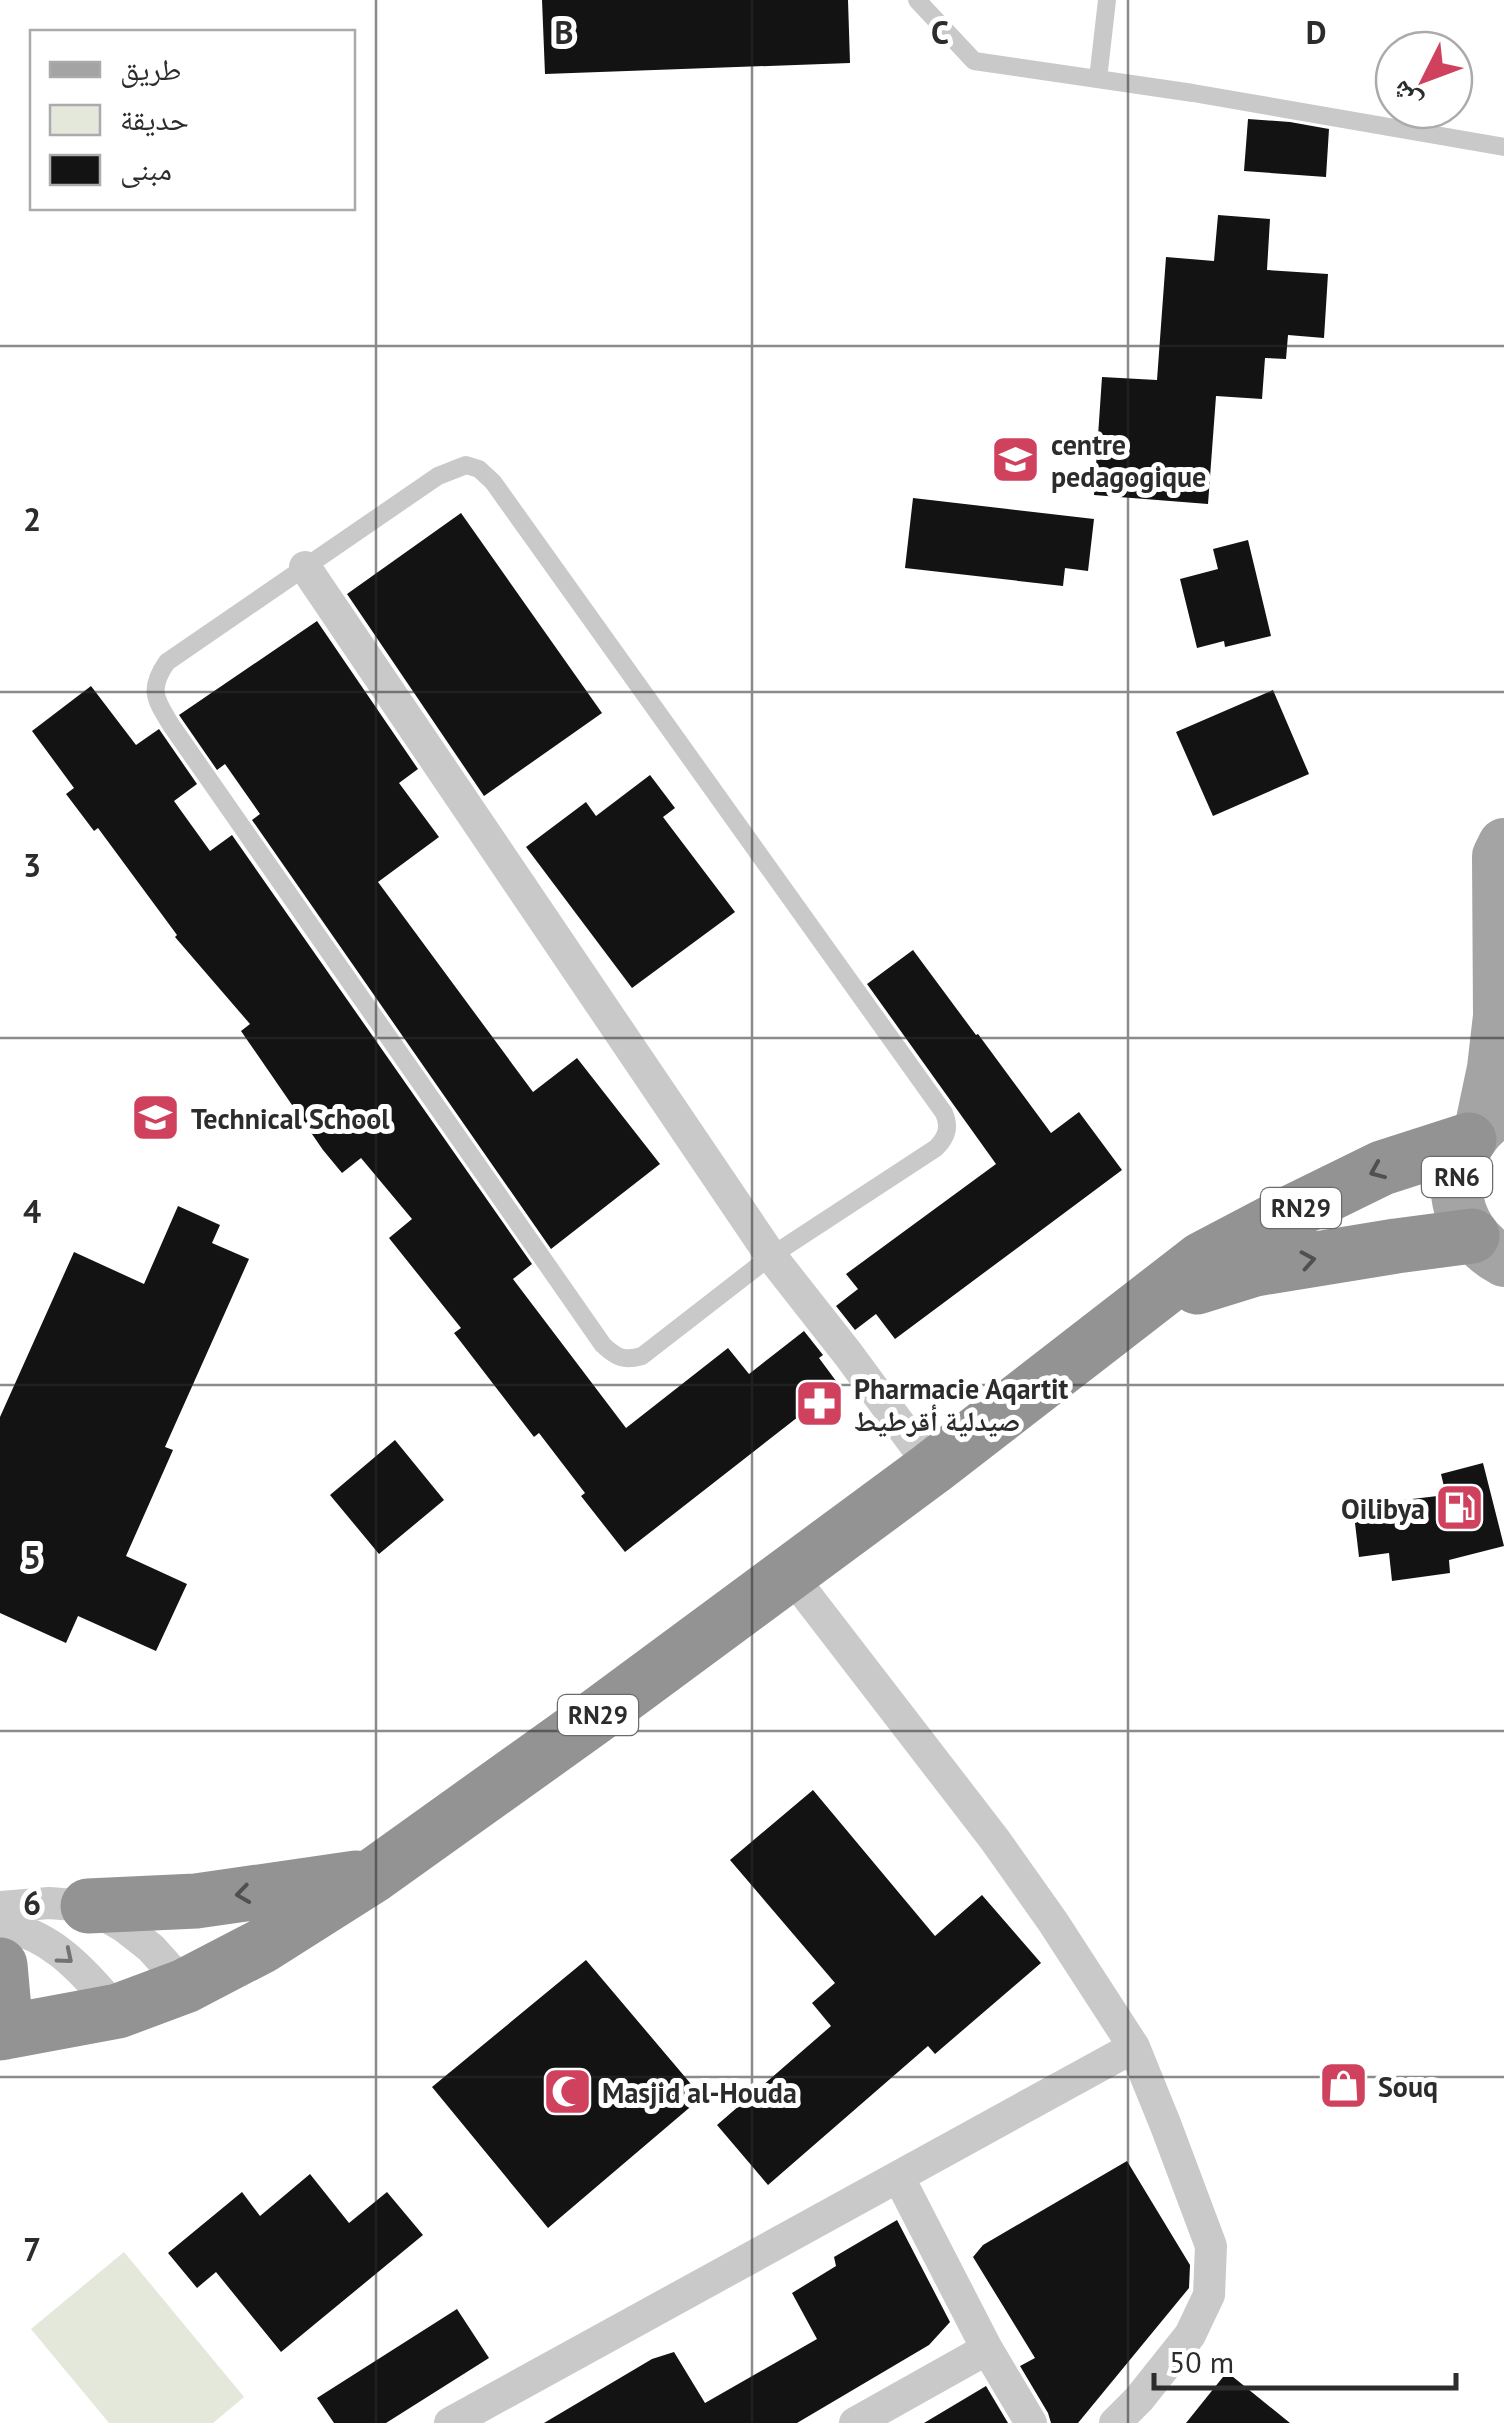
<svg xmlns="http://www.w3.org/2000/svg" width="1504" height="2423" font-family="'PT Sans','Noto Naskh Arabic',sans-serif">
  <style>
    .green { fill: #e3e8db }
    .building { fill: #131313 }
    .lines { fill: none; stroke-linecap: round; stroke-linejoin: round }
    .lane { stroke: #c9c9c9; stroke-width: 18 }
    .street { stroke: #c9c9c9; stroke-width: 32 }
    .primary { stroke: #a4a4a4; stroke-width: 52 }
    .highway { stroke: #939393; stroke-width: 55 }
    .oneway { stroke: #505050 }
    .oneway2 { stroke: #737373 }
    .grid { fill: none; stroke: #2c2c2c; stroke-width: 2.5; stroke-opacity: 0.55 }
    .labels { text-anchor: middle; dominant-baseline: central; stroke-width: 10; stroke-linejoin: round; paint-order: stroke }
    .shield { fill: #fff; stroke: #6b6b6b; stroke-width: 2.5 }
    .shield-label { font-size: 25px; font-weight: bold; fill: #2c2c2c }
    .poi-label { font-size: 28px; font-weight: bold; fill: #2c2c2c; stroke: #fff; text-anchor: start }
    .grid-label { font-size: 32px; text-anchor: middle; font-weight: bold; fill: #2c2c2c; stroke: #fff; stroke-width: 10; stroke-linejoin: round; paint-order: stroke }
  </style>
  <rect width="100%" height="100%" fill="#fff"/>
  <!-- green -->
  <path class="green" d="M124 2252 244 2397 213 2423H109L31 2329Z"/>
  <!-- building -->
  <path class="building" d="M542 0H848L850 63 545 74Z
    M1248 119 1290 122 1329 129 1326 177 1244 171Z
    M1218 215 1270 219 1267 270 1328 274 1324 338 1288 335 1286 359 1265 358 1262 399 1216 396 1208 504 1094 495 1102 377 1157 380 1166 257 1214 261Z
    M913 498 1094 519 1088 571 1065 568 1063 586 905 568Z
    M461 513 602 713 484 796 347 594Z
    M1248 540 1271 636 1225 647 1224 641 1197 648 1180 579 1218 569 1213 549Z
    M317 621 418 769 399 783 439 837 378 882 533 1092 577 1058 660 1164 551 1249 252 820 260 814 225 764 217 770 179 715Z
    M91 686 136 745 159 729 197 784 174 801 210 851 232 835 532 1264 513 1279 626 1428 728 1348 749 1374 804 1331 823 1355 819 1358 839 1385 625 1552 581 1496 585 1493 539 1433 534 1437 454 1333 461 1328 389 1238 412 1219 361 1158 342 1173 323 1150 241 1031 250 1024 175 937 177 935 98 828 94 831 66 794 74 788 32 731Z
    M1273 690 1309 774 1213 816 1176 732Z
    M650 775 675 808 663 817 735 912 632 988 526 847 586 802 596 816Z
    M913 950 976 1035 978 1034 1051 1133 1079 1112 1122 1170 895 1339 876 1314 855 1330 836 1306 858 1289 846 1274 996 1164 867 984Z
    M178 1206 220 1225 212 1243 249 1259 165 1447 173 1450 126 1556 187 1584 156 1651 78 1616 66 1643 0 1613V1417L74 1252 144 1284Z
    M395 1440 444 1500 379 1554 330 1495Z
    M1483 1463 1504 1546 1449 1560 1450 1573 1392 1581 1389 1553 1359 1557 1353 1506 1446 1495 1441 1474Z
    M813 1790 935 1936 982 1895 1041 1963 935 2054 928 2046 768 2185 717 2125 831 2026 812 2003 835 1983 730 1860Z
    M586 1960 702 2097 548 2228 432 2087Z
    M1127 2161 1190 2265 1189 2288 1078 2423H1051L1048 2413 1020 2366 1035 2358 973 2257 983 2245Z
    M310 2174 349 2223 387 2192 423 2235 281 2352 216 2272 197 2288 168 2253 242 2192 260 2216Z
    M897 2220 950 2322 929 2345 797 2423H544L652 2359 674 2352 705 2403 817 2339 792 2293 836 2266 834 2257Z
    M457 2309 489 2358 386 2423H334L317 2398Z
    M1227 2372 1290 2423H1186Z
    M986 2386 1008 2423H924Z"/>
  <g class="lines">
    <!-- lane -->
    <path class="lane" d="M917 0 974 61 1193 93 1504 147
      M1098 79 1107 0
      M466 465 479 469 493 482 944 1113C950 1127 947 1137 936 1148L771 1256 642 1356C624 1361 617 1358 603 1345L171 725C155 699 148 689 167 662L438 476Z"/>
    <!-- street -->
    <path class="street" d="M305 567 771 1256 848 1354 932 1468
      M790 1574 995 1840 1053 1922 1134 2047 1166 2126 1211 2246 1209 2295 1190 2335 1139 2399 1115 2423
      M0 1907 49 1903 88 1906 123 1926 151 1948 185 1986
      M0 1925C55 1936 82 1971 118 2011
      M899 2178 987 2349 1031 2423
      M450 2423 1134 2047
      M855 2423 987 2349"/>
    <!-- primary -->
    <path class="primary" d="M1495 1115C1440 1154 1445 1229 1504 1261
      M1481 1125 1493 1068 1499 1016 1498 856 1504 844"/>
    <!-- highway -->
    <path class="highway" d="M1197 1287 1255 1269 1396 1246 1472 1236
      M88 1906 196 1901 356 1878
      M0 1965 6 2032
      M0 2033 118 2011 185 1986 262 1946 374 1875 595 1717 932 1468 1202 1259 1280 1218 1382 1168 1469 1140"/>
  </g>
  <!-- one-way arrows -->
  <defs><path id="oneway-chevron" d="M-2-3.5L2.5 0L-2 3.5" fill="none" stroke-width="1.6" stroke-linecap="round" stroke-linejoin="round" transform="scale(2.5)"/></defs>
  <g class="oneway">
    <use href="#oneway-chevron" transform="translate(1377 1171) rotate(157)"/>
    <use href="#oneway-chevron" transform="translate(1308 1260) rotate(-10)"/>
    <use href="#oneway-chevron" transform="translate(243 1894) rotate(172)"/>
  </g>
  <use class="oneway2" href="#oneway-chevron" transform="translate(66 1957) rotate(40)"/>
  <!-- grid -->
  <path class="grid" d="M376 0V2423M752 0V2423M1128 0V2423M0 346H1504M0 692H1504M0 1038H1504M0 1385H1504M0 1731H1504M0 2077H1504"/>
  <!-- icons -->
  <defs>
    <symbol id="university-square" viewBox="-11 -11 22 22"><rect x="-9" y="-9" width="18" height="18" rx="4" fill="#d0415e" stroke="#fff"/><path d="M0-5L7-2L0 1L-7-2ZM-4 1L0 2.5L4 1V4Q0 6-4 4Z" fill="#fff"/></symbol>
    <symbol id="pharmacy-square" viewBox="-11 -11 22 22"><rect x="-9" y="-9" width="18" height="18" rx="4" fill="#d0415e" stroke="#fff"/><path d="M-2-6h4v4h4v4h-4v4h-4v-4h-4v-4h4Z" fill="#fff"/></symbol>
    <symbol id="fuel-square" viewBox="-11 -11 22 22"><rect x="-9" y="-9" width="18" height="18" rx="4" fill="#d0415e" stroke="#fff"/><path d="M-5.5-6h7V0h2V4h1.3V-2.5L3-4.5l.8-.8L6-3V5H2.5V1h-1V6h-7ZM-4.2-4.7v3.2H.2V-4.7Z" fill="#fff"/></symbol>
    <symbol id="shop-square" viewBox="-11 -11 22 22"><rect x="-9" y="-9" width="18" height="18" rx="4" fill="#d0415e" stroke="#fff"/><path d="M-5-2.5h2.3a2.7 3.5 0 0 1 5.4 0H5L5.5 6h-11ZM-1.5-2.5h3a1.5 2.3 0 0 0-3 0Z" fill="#fff"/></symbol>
    <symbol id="mosque-square" viewBox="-11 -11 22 22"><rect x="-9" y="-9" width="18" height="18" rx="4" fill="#d0415e" stroke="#fff"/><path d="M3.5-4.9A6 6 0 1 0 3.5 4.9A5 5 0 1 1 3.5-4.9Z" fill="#fff"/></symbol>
  </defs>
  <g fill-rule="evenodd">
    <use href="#university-square" x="988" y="432" width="55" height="55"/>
    <use href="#university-square" x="128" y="1090" width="55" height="55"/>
    <use href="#pharmacy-square" x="792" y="1376" width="55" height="55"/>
    <use href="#fuel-square" x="1432" y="1480" width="55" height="55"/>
    <use href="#shop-square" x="1316" y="2058" width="55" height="55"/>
    <use href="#mosque-square" x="540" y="2064" width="55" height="55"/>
  </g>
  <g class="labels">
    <!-- shield labels -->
    <g class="shield">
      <rect x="1422" y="1157" width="70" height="40" rx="8"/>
      <rect x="1261" y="1188" width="80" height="40" rx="8"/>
      <rect x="558" y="1695" width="80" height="40" rx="8"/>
    </g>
    <g class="shield-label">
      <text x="1457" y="1177">RN6</text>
      <text x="1301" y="1208">RN29</text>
      <text x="598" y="1715">RN29</text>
    </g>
    <!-- poi labels -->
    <g class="poi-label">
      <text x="1051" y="444">centre<tspan x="1051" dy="32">pedagogique</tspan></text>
      <text x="191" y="1118">Technical School</text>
      <text x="854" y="1388">Pharmacie Aqartit<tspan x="854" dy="32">صيدلية أقرطيط</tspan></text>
      <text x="1425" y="1508" text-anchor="end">Oilibya</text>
      <text x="1378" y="2086">Souq</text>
      <text x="602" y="2092">Masjid al-Houda</text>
    </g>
  </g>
  <g class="grid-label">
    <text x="564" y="44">B</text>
    <text x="940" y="44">C</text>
    <text x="1316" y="44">D</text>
    <text x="32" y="531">2</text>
    <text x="32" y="877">3</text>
    <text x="32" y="1223">4</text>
    <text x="32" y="1569">5</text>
    <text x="32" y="1915">6</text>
    <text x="32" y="2261">7</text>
  </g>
  <!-- legend -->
  <rect x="30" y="30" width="325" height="180" fill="#ffffff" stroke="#ababab" stroke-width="2.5"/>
  <rect x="50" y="62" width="50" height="15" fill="#a4a4a4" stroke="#ababab" stroke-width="2.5"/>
  <text x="120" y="80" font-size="30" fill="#2c2c2c">طريق</text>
  <rect x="50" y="105" width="50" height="30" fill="#e3e8db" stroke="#ababab" stroke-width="2.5"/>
  <text x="120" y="130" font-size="30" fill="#2c2c2c">حديقة</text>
  <rect x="50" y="155" width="50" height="30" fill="#131313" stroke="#ababab" stroke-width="2.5"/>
  <text x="120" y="180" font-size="30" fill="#2c2c2c">مبنى</text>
  <!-- north arrow -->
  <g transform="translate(1424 80) rotate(228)"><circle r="48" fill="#ffffff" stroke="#ababab" stroke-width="2.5"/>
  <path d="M0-8L18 38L0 25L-18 38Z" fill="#d0415e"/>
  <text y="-15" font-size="28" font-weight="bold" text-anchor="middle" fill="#2c2c2c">ش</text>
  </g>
  <!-- scale -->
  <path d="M1154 2373v15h302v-15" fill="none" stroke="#2c2c2c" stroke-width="5"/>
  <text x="1169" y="2373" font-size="30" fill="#2c2c2c" stroke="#ffffff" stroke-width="8" paint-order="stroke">50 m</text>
</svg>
